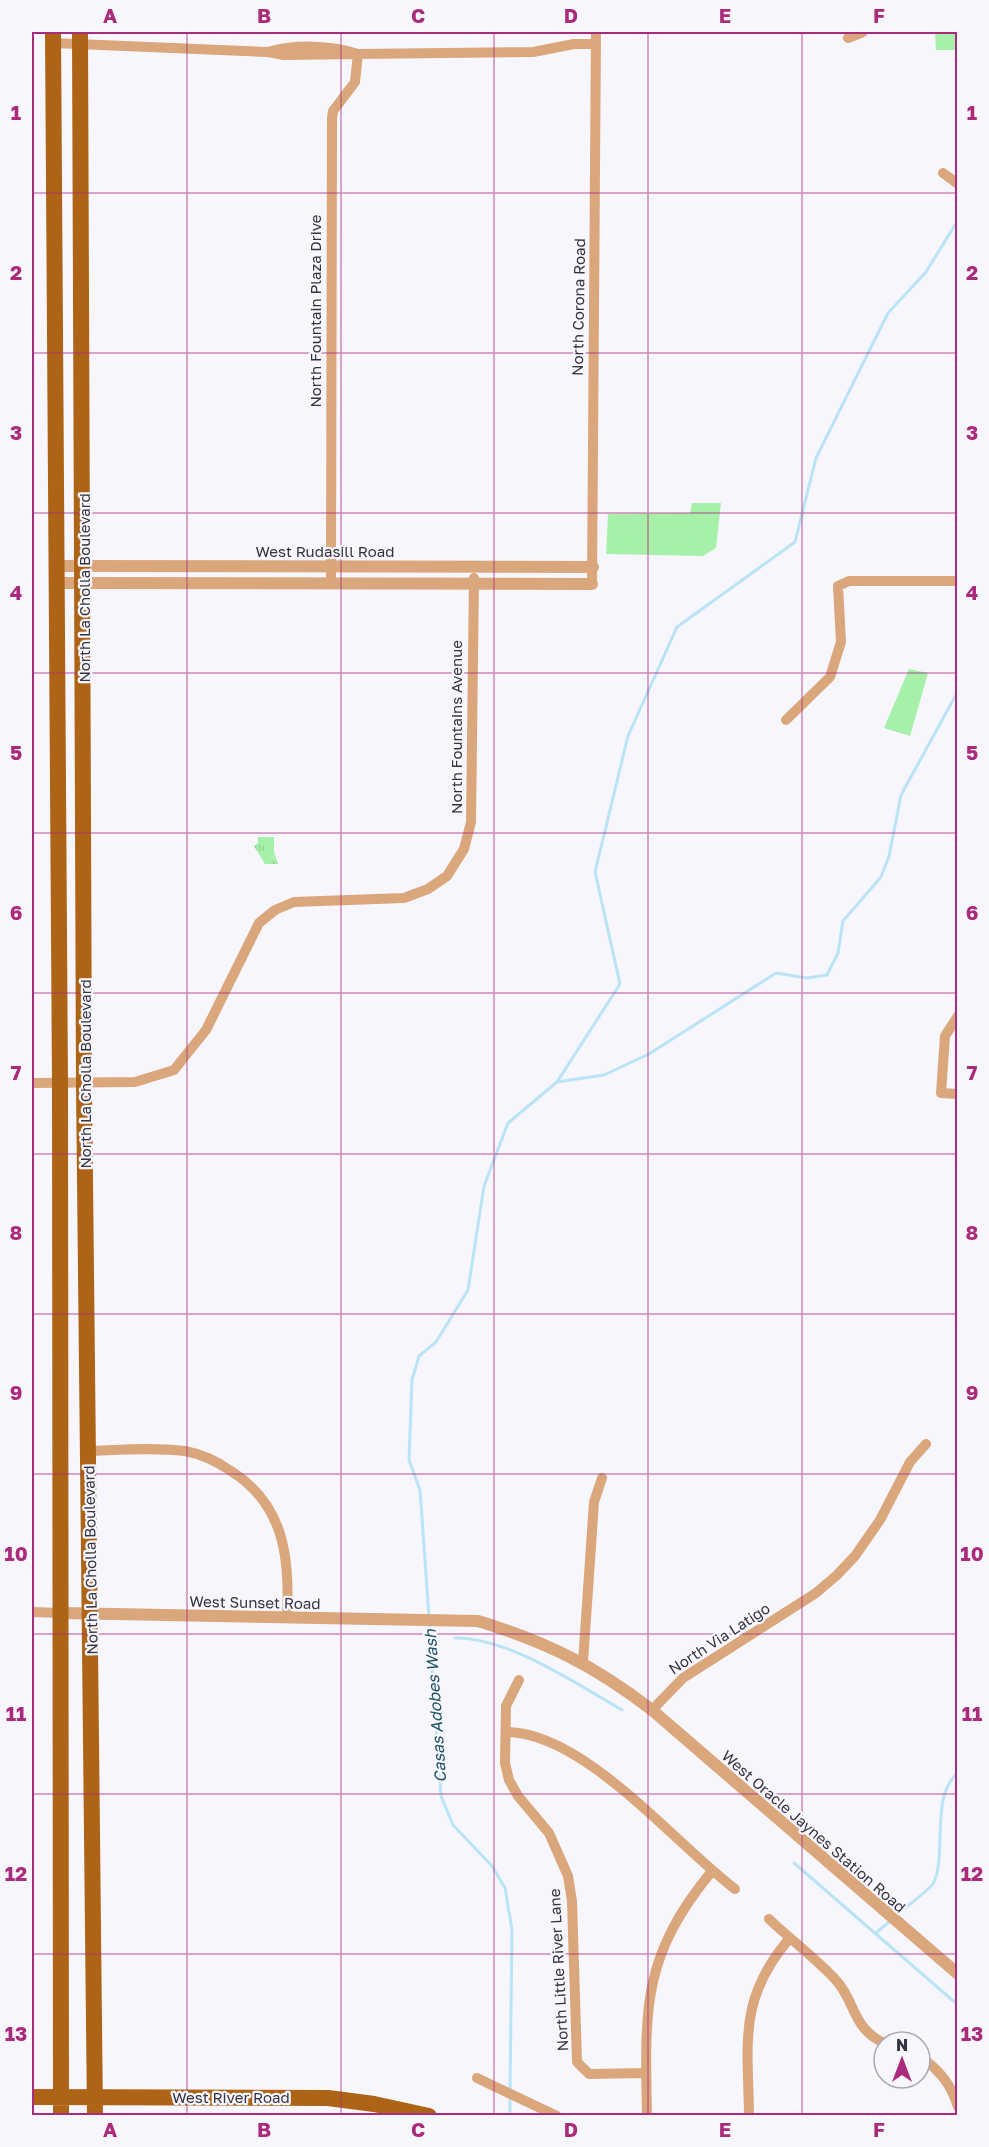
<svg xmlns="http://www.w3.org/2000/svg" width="989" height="2147" font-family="'Golos Text',sans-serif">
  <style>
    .grass { fill: url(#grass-tufts) }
    .park { fill: #a6f0aa }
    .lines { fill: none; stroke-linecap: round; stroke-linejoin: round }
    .stream { stroke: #bae4f6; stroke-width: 3 }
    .minor { stroke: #daa67c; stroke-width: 10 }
    .tertiary { stroke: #daa67c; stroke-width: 12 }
    .primary { stroke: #ad6416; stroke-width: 16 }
    .grid { fill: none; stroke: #aa2b7b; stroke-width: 1.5; stroke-opacity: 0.55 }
    .labels { text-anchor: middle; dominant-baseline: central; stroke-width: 4.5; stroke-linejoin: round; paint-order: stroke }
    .street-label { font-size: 15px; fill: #35333f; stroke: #f7f6fd }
    .water-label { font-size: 16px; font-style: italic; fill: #205266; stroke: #f7f6fd }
    .neatline { fill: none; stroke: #aa2b7b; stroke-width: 2 }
    .grid-label { font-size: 20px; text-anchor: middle; font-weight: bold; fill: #aa2b7b }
  </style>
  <defs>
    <pattern id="grass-tufts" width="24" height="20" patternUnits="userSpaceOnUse" patternTransform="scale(1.5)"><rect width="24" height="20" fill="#a6f0aa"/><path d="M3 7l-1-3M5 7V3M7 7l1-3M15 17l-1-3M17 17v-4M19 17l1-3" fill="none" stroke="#90ce93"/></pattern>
  </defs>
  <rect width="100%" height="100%" fill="#f7f6fd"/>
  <!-- grass -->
  <path class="grass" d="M258 837H274V852L278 864H265L254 846 258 843Z"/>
  <!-- park -->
  <path class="park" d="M935 32H957V50H936Z
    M692 503H721L716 548 703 556 606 554 608 514 690 513Z
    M909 669 928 673 910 736 884 728Z"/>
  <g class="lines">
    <!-- stream -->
    <path class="stream" d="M557 1082 620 984 595 872 628 736 677 627 795 542 816 458 888 313 926 272 958 220
      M429 1617 420 1490 409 1460 412 1380 419 1356 436 1342 468 1290 484 1186 508 1123 557 1082 604 1075 649 1054 776 973 807 978 827 975 838 953 843 921 881 877 889 856 901 795 958 691
      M429 1624 441 1796 453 1825 492 1866 505 1888 512 1930 510 2090
      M455 1638C508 1637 577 1684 622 1710
      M794 1863 958 2005
      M895 1916C903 1908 930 1891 934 1882 947 1853 930 1795 958 1773
      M876 1933 890 1921
      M510 2116V2096"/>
    <!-- minor -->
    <path class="minor" d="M848 38 863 32
      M53 43 268 52 284 55 358 54C332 45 294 44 268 52
      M943 173 958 184
      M331 577 332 118 333 111 355 82 358 54 533 52 574 44H596
      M592 584 596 32
      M786 720 830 677 841 642 838 586 849 581H958
      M958 1016 945 1036 941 1093 958 1094
      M32 1083 135 1082 174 1070 206 1030 259 923 275 910 294 902 404 898 428 889 447 876 464 849 471 822 474 578
      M88 1451C119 1450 153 1447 185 1451 201 1454 218 1462 231 1471 285 1505 290 1559 287 1618
      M32 1612 61 1613
      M583 1662 594 1502 602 1478
      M519 1680 506 1706 505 1763 509 1780 518 1796 549 1833 568 1876 572 1901 577 2062 589 2074 646 2073
      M652 1710 683 1678 816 1593 837 1575 855 1556 880 1520 910 1462 926 1444
      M506 1732C584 1732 674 1843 735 1889
      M769 1919C790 1939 814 1957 834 1978 856 2000 851 2028 884 2043
      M920 2057C939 2069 952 2086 958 2107
      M477 2078 557 2116
      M647 2116C645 2010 641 1957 712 1871
      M749 2116C748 2042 738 1999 789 1939"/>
    <!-- tertiary -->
    <path class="tertiary" d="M57 566 593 567
      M57 583 592 584
      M61 1613 478 1621C547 1642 595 1666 652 1710L958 1974"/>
    <!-- primary -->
    <path class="primary" d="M53 32 60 1084 61 2116
      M80 32 84 1085 95 2116
      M32 2097 328 2098 374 2104 429 2116"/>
  </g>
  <!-- grid -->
  <path class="grid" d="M187 32V2116M341 32V2116M494 32V2116M648 32V2116M802 32V2116M32 193H958M32 353H958M32 513H958M32 673H958M32 833H958M32 993H958M32 1154H958M32 1314H958M32 1474H958M32 1634H958M32 1794H958M32 1954H958"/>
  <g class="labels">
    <!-- street labels -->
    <g class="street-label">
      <text transform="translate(578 307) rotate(-89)">North Corona Road</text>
      <text transform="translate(315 311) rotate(-90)">North Fountain Plaza Drive</text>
      <text x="325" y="551">West Rudasill Road</text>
      <text transform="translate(84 588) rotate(-90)">North La Cholla Boulevard</text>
      <text transform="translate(456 727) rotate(-90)">North Fountains Avenue</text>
      <text transform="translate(85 1074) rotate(-90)">North La Cholla Boulevard</text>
      <text transform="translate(90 1560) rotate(-91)">North La Cholla Boulevard</text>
      <text transform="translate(255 1602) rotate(1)">West Sunset Road</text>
      <text transform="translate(719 1638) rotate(-33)">North Via Latigo</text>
      <text transform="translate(814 1831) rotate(41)">West Oracle Jaynes Station Road</text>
      <text transform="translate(558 1970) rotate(-93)">North Little River Lane</text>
      <text x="231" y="2097">West River Road</text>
    </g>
    <!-- water labels -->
    <g class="water-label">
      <text transform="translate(435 1706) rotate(-94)">Casas Adobes Wash</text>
    </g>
  </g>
  <!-- border -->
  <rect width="989" height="2147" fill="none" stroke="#f7f6fd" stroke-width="66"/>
  <!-- north arrow -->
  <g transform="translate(902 2060)"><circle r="28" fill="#f7f6fd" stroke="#a9a8b1" stroke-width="1.5"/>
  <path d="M0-4.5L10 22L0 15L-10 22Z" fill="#aa2b7b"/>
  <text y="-9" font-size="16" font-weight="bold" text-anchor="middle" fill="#35333f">N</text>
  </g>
  <rect x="33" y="33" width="923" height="2081" class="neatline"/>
  <g class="grid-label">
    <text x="110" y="23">A</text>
    <text x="264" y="23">B</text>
    <text x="418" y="23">C</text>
    <text x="571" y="23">D</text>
    <text x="725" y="23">E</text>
    <text x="879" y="23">F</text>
    <text x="16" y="120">1</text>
    <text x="972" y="120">1</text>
    <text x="16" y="280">2</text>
    <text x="972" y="280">2</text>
    <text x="16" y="440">3</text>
    <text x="972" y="440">3</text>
    <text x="16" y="600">4</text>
    <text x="972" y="600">4</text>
    <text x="16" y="760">5</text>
    <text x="972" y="760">5</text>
    <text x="16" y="920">6</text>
    <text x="972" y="920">6</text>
    <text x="16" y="1080">7</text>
    <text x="972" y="1080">7</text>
    <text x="16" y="1240">8</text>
    <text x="972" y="1240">8</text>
    <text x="16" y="1400">9</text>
    <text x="972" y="1400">9</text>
    <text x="16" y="1561">10</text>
    <text x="972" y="1561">10</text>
    <text x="16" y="1721">11</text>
    <text x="972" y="1721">11</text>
    <text x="16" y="1881">12</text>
    <text x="972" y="1881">12</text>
    <text x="16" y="2041">13</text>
    <text x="972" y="2041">13</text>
    <text x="110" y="2137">A</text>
    <text x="264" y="2137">B</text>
    <text x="418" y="2137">C</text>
    <text x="571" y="2137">D</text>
    <text x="725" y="2137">E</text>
    <text x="879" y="2137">F</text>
  </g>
</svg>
